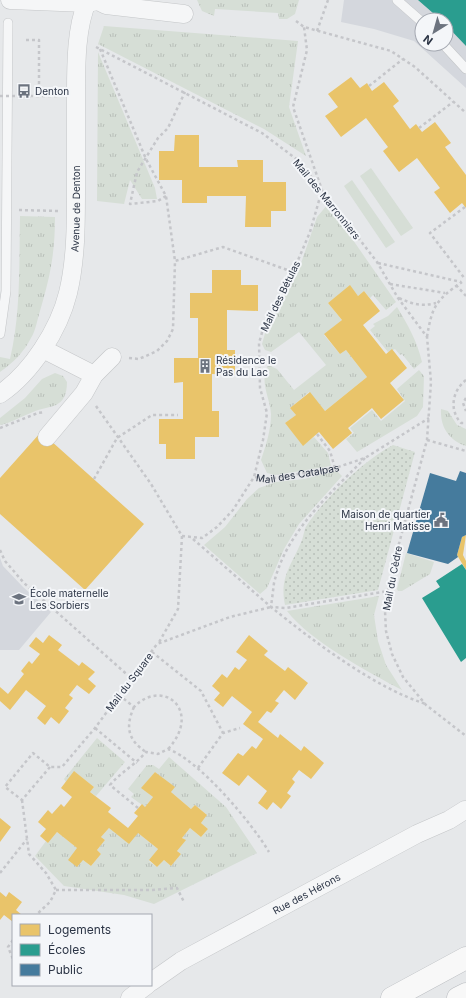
<svg xmlns="http://www.w3.org/2000/svg" width="466" height="998" font-family="Inter,sans-serif">
  <style>
    .built { fill: #d4d7dd; fill-rule: evenodd }
    .grass { fill: url(#grass-tufts) }
    .park { fill: url(#park-dots) }
    .garden { fill: #d6ded6 }
    .homes { fill: #e9c46a }
    .schools { fill: #2a9d8f }
    .public { fill: #457b9d }
    .lines { fill: none; stroke-linecap: round; stroke-linejoin: round }
    .service-casing { stroke: #c4c6c8; stroke-width: 10 }
    .minor-casing { stroke: #c4c6c8; stroke-width: 19 }
    .motorway-casing { stroke: #b8bbbf; stroke-width: 23 }
    .path { stroke: #c5c6ca; stroke-width: 2.5; stroke-dasharray: 3 3; stroke-linecap: butt }
    .service { stroke: #f5f6f7; stroke-width: 9 }
    .minor { stroke: #f5f6f7; stroke-width: 18 }
    .motorway { stroke: #f8f8f8; stroke-width: 22 }
    .path-bridge { stroke: #c5c6ca; stroke-width: 2.5; stroke-dasharray: 3 3; stroke-linecap: butt }
    .labels { text-anchor: middle; dominant-baseline: central; stroke-width: 4; stroke-linejoin: round; paint-order: stroke }
    .poi-label { font-size: 10px; fill: #2b3445; stroke: #f4f6f9; text-anchor: start }
    .street-label { font-size: 10px; fill: #2b3445; stroke: #f4f6f9 }
  </style>
  <defs>
    <pattern id="grass-tufts" width="24" height="20" patternUnits="userSpaceOnUse"><rect width="24" height="20" fill="#d6ded6"/><path d="M3 7l-1-3M5 7V3M7 7l1-3M15 17l-1-3M17 17v-4M19 17l1-3" fill="none" stroke="#b8bfb9"/></pattern>
    <pattern id="park-dots" width="8" height="8" patternUnits="userSpaceOnUse"><rect width="8" height="8" fill="#d6ded6"/><path d="M2 2h.1M6 6h.1" fill="none" stroke="#b8bfb9" stroke-width="1.8" stroke-linecap="round"/></pattern>
  </defs>
  <rect width="100%" height="100%" fill="#e6e8ea"/>
  <!-- built -->
  <path class="built" d="M344 0H466V88L414 41 374 29 341 22ZM422 20H446V44H422Z
    M0 558 3 566 23 587 51 612 19 650H0Z"/>
  <!-- grass -->
  <path class="grass" d="M197 0H299L295 14 287 19H279L278 13 215 9 214 16 202 11Z
    M104 26 298 41 289 107 306 156 264 129 98 44Z
    M98 52 155 188 157 199H142L130 180 124 204 97 201Z
    M328 204 396 302 386 310 373 295 370 298 364 291 358 296 350 286 328 303 342 320 324 335 340 354 346 350 367 377 325 411 309 392 290 408 296 415 285 423 303 445 314 437 328 453 331 466 275 475 267 473 261 460C266 445 271 430 271 414 270 397 259 382 268 365L277 369 294 390 326 365 299 332 271 352 265 350 262 344 266 330 299 269 317 217Z
    M20 216 55 217C55 254 50 277 40 311 37 320 36 330 31 338 24 352 13 363 0 372V357L10 359C21 313 19 263 20 216Z
    M397 307C408 325 417 341 422 362L414 369 402 354 400 355 395 349 388 352 370 330 375 326 373 324 388 316Z
    M419 370 424 376 423 407 417 416 357 452 346 439 354 433 350 428 372 410 381 421 405 401 397 389Z
    M55 373 63 376 67 382C67 410 49 405 33 412 22 416 11 423 0 425V418L25 398 42 379Z
    M441 409 448 411 457 425 466 429V446C449 440 440 427 441 409Z
    M337 471 342 476 299 524 284 549 267 588 260 594 204 545 225 527 247 499 259 488 276 482 304 479Z
    M406 553 434 562 430 574 402 591H398L397 589Z
    M379 596 374 615 378 641 386 665 402 690C368 672 310 641 287 611Z
    M97 738 125 762 96 796 90 792 94 787 75 772 66 782 64 779Z
    M169 757 226 807 257 853 154 904 124 895 64 886 35 856 46 841 48 843 57 832 77 848 83 860 91 866 101 854 97 850 105 840 101 837 109 828 138 833 158 849 149 861 157 867 164 860 171 866 181 854 177 851 185 840 182 838 190 828 201 837 208 829 201 823 207 815 195 805 191 809 171 792 174 787 155 772 142 788 153 797 145 807 131 797 134 794 128 789 147 765H153L159 769Z"/>
  <!-- park -->
  <path class="park" d="M393 445 415 452 378 590 285 605C279 577 292 565 302 540 304 535 304 529 307 525 326 497 363 461 393 445Z"/>
  <!-- garden -->
  <path class="garden" d="M371 168 413 228 401 236 360 176Z
    M352 180 395 242 386 248 344 186Z"/>
  <!-- homes -->
  <path class="homes" d="M351 77 360 88 367 83 372 91 384 82 399 101 393 106 410 129 416 124 422 132 435 122 451 143 445 147 466 175V208L462 203 450 213 434 192 440 188 417 158 399 172 383 151 388 147 366 118 341 137 325 116 338 107 328 94Z
    M175 135H199V167H238L237 160H263V182H286V211H271V227H245L246 196H207V203H182V180H159V151H174Z
    M212 270H241V285H258V311L227 310V350H235V375L212 374V411H219V437H195V459H166V444H159V419H183V382L174 383V358H198V318H190V293H212Z
    M350 285 358 296 364 291 380 311 363 325 386 354 392 349 407 368 390 383 404 400 381 419 372 408 348 428 352 433 333 449 319 432 303 446 285 423 296 415 290 408 310 392 325 411 367 377 346 350 340 354 324 334 342 320 328 303Z
    M41 432 144 524 85 590 0 514V478Z
    M466 535 463 555 466 561V570L457 555 462 537Z
    M49 635 62 645 58 650 79 666 82 662 95 672 88 679 96 686 89 694 77 685 69 695 73 698 65 708 69 711 59 724 51 717 45 725 37 718 46 706 26 690 10 710 0 701V687L8 694 24 674 21 671 29 661 32 664 40 654 29 646 36 637 43 643Z
    M249 635 268 651 264 655 285 671 288 667 308 683 295 700 284 690 275 701 279 703 271 713 267 711 258 722 278 738 280 734 301 751 304 746 324 763 311 779 299 770 292 779 295 782 287 793 291 796 281 809 273 802 267 810 258 803 267 791 248 775 239 786 222 773 238 753 243 756 252 746 256 749 263 739 243 724 252 712 232 696 223 707 214 700 220 693 212 686 222 674 227 678 235 667 239 670 247 660 236 652Z
    M74 771 94 787 90 792 111 808 108 812 128 828 138 816 134 813 142 804 145 807 153 797 141 788 155 772 175 787 171 792 191 809 195 805 207 815 201 823 208 829 201 837 190 828 182 838 186 840 177 851 181 854 171 866 164 860 157 867 149 860 158 849 138 833 129 844 109 828 101 837 105 840 97 850 101 854 91 866 83 860 77 867 68 860 77 848 57 832 48 843 40 836 46 829 38 822 48 810 52 814 61 804 64 807 72 797 61 788Z
    M0 818 11 827 0 842Z
    M0 892 6 897 9 892 22 902 16 910 22 915H13V922L4 915 0 920Z"/>
  <!-- schools -->
  <path class="schools" d="M418 0H466V46L446 25V20H441Z
    M462 564 466 570V658L461 662 422 598 440 587 436 581Z"/>
  <!-- public -->
  <path class="public" d="M460 471 466 473V535L462 537 457 555 458 557 448 564 407 553 430 473 456 481Z"/>
  <g class="lines">
    <defs>
      <path id="service" d="M397 0 422 22
        M443 44 466 69
        M0 334 6 291 8 23"/>
      <g id="minor">
        <path d="M10 0 86 3 98 1 106 5 184 14"/>
        <path d="M43 349 94 375"/>
        <path id="s2" d="M0 394C31 373 59 330 68 293 76 260 76 224 76 190 76 158 76 125 76 93 76 65 76 25 88 0"/>
        <path d="M47 437 84 393 94 375 112 357"/>
        <path id="s3" d="M151 982 181 961 417 834 449 820 465 810"/>
        <path d="M130 998 147 985"/>
      </g>
      <path id="motorway" d="M392 998 466 958
        M458 998 466 994"/>
    </defs>
    <!-- service casing -->
    <use href="#service" class="service-casing"/>
    <!-- minor casing -->
    <use href="#minor" class="minor-casing"/>
    <!-- motorway casing -->
    <use href="#motorway" class="motorway-casing"/>
    <!-- path -->
    <g class="path">
      <path d="M296 21 304 27 391 51 415 67 466 113"/>
      <path d="M317 31 328 0"/>
      <path d="M26 40H39V96H58"/>
      <path d="M96 47 262 133 299 161 377 262 398 298 427 337 431 382 427 440 397 551 388 591 385 611 386 631 392 654 403 677 426 705 466 736"/>
      <path d="M100 49 146 159 166 196 175 261"/>
      <path d="M369 86 403 59"/>
      <path d="M419 128 453 102"/>
      <path d="M166 196 158 201 130 204 137 172 158 138 168 128 185 92"/>
      <path d="M465 207 430 233 465 279"/>
      <path d="M19 210 58 211"/>
      <path d="M378 263 461 282"/>
      <path d="M390 284 445 293"/>
      <path d="M456 285 466 296"/>
      <path d="M399 298C412 304 422 307 436 303"/>
      <path d="M427 337C432 306 436 300 462 282"/>
      <path d="M129 358 139 359 157 351 167 341 173 329 175 261 223 247 293 272"/>
      <path d="M466 380C452 391 449 410 461 423H466"/>
      <path d="M466 398 463 403 466 411"/>
      <path d="M96 406 151 484 182 536 178 609 158 644"/>
      <path d="M0 428 38 413 45 412"/>
      <path d="M317 434 330 451 335 468"/>
      <path d="M427 440 466 451"/>
      <path d="M365 458C330 494 286 532 274 583 273 591 272 599 271 607 313 641 375 688 426 704"/>
      <path id="s1" d="M255 477 268 479 335 468 365 458 429 418"/>
      <path d="M94 479 117 438 152 415H178"/>
      <path d="M182 536 202 538 217 527 233 510 254 477 263 440 267 413 260 388 259 343 263 329 293 272 310 232 322 190 293 107 307 50 304 27"/>
      <path d="M193 539 271 607 286 608 388 591"/>
      <path d="M0 550 5 561 24 583 131 678"/>
      <path d="M152 652 201 691 223 733"/>
      <path d="M119 695 134 707C163 677 203 711 168 749"/>
      <path d="M134 707C125 727 128 740 146 752"/>
      <path d="M95 728 137 763"/>
      <path d="M50 767 22 800 5 787 33 753 50 767H62L95 728 157 644 230 617 271 607"/>
      <path d="M198 768 223 733 240 728"/>
      <path d="M22 800 29 854 46 873 56 890 50 902 36 915"/>
      <path d="M138 808 110 785C121 772 135 765 146 752L158 754 168 749C199 760 252 823 269 852"/>
      <path d="M0 873 27 839"/>
      <path d="M56 890H151L177 888 184 902"/>
      <path d="M13 940 8 947 13 959"/>
    </g>
    <!-- service -->
    <use href="#service" class="service"/>
    <!-- minor -->
    <use href="#minor" class="minor"/>
    <!-- motorway -->
    <use href="#motorway" class="motorway"/>
    <!-- path-bridge -->
    <path class="path-bridge" d="M0 96H39"/>
  </g>
  <!-- icons -->
  <defs>
    <symbol id="bus-bare" viewBox="-9 -9 18 18"><path d="M-5-6H5V4H4V6H2V4H-2V6H-4V4H-5ZM-3.5-4V0h7V-4ZM-3.5 1.2v1.5H-2V1.2ZM2 1.2v1.5H3.5V1.2Z" fill="#6c737f" stroke="#f4f6f9" stroke-width="2.5" paint-order="stroke"/></symbol>
    <symbol id="building-bare" viewBox="-9 -9 18 18"><path d="M-4-6H4V6H1V3H-1V6H-4ZM-2.5-4.3h1.7v1.8h-1.7ZM.8-4.3h1.7v1.8H.8ZM-2.5-1h1.7V.8h-1.7ZM.8-1h1.7V.8H.8Z" fill="#6c737f" stroke="#f4f6f9" stroke-width="2.5" paint-order="stroke"/></symbol>
    <symbol id="civic-bare" viewBox="-9 -9 18 18"><path d="M-.6-6.5H3V-4.5H.6V-3L4-1V1h2V6H-6V1h2V-1L-.6-3ZM-1.2 2.5V6h2.4V2.5Z" fill="#6c737f" stroke="#f4f6f9" stroke-width="2.5" paint-order="stroke"/></symbol>
    <symbol id="school-bare" viewBox="-9 -9 18 18"><path d="M0-5L7-2L0 1L-7-2ZM-4 1L0 2.5L4 1V4Q0 6-4 4Z" fill="#6c737f" stroke="#f4f6f9" stroke-width="2.5" paint-order="stroke"/></symbol>
  </defs>
  <g fill-rule="evenodd">
    <use href="#bus-bare" x="14" y="81" width="20" height="20"/>
    <use href="#building-bare" x="195" y="356" width="20" height="20"/>
    <use href="#civic-bare" x="431" y="510" width="20" height="20"/>
    <use href="#school-bare" x="9" y="589" width="20" height="20"/>
  </g>
  <g class="labels">
    <!-- poi labels -->
    <g class="poi-label">
      <text x="35" y="91">Denton</text>
      <text x="216" y="360">Résidence le<tspan x="216" dy="12">Pas du Lac</tspan></text>
      <text x="430" y="514" text-anchor="end">Maison de quartier<tspan x="430" dy="12">Henri Matisse</tspan></text>
      <text x="30" y="593">École maternelle<tspan x="30" dy="12">Les Sorbiers</tspan></text>
    </g>
    <!-- street labels -->
    <g class="street-label">
      <text transform="translate(327 199) rotate(51)">Mail des Marronniers</text>
      <text stroke="none"><textPath href="#s2" startOffset="209">Avenue de Denton</textPath></text>
      <text transform="translate(280 296) rotate(-64)">Mail des Bétulas</text>
      <text stroke="none"><textPath href="#s1" startOffset="43">Mail des Catalpas</textPath></text>
      <text transform="translate(392 578) rotate(-79)">Mail du Cèdre</text>
      <text transform="translate(129 682) rotate(-53)">Mail du Square</text>
      <text stroke="none"><textPath href="#s3" startOffset="179">Rue des Hérons</textPath></text>
    </g>
  </g>
  <!-- legend -->
  <rect x="12" y="914" width="140" height="72" fill="#f4f6f9" stroke="#a4a8b1"/>
  <rect x="20" y="924" width="20" height="12" fill="#e9c46a" stroke="#a4a8b1"/>
  <text x="48" y="934" font-size="12" fill="#2b3445">Logements</text>
  <rect x="20" y="944" width="20" height="12" fill="#2a9d8f" stroke="#a4a8b1"/>
  <text x="48" y="954" font-size="12" fill="#2b3445">Écoles</text>
  <rect x="20" y="964" width="20" height="12" fill="#457b9d" stroke="#a4a8b1"/>
  <text x="48" y="974" font-size="12" fill="#2b3445">Public</text>
  <!-- north arrow -->
  <g transform="translate(434 32) rotate(217)"><circle r="19" fill="#f4f6f9" stroke="#a4a8b1"/>
  <path d="M0-3L7 15L0 10L-7 15Z" fill="#6c737f"/>
  <text y="-6" font-size="11" font-weight="bold" text-anchor="middle" fill="#2b3445">N</text>
  </g>
</svg>
